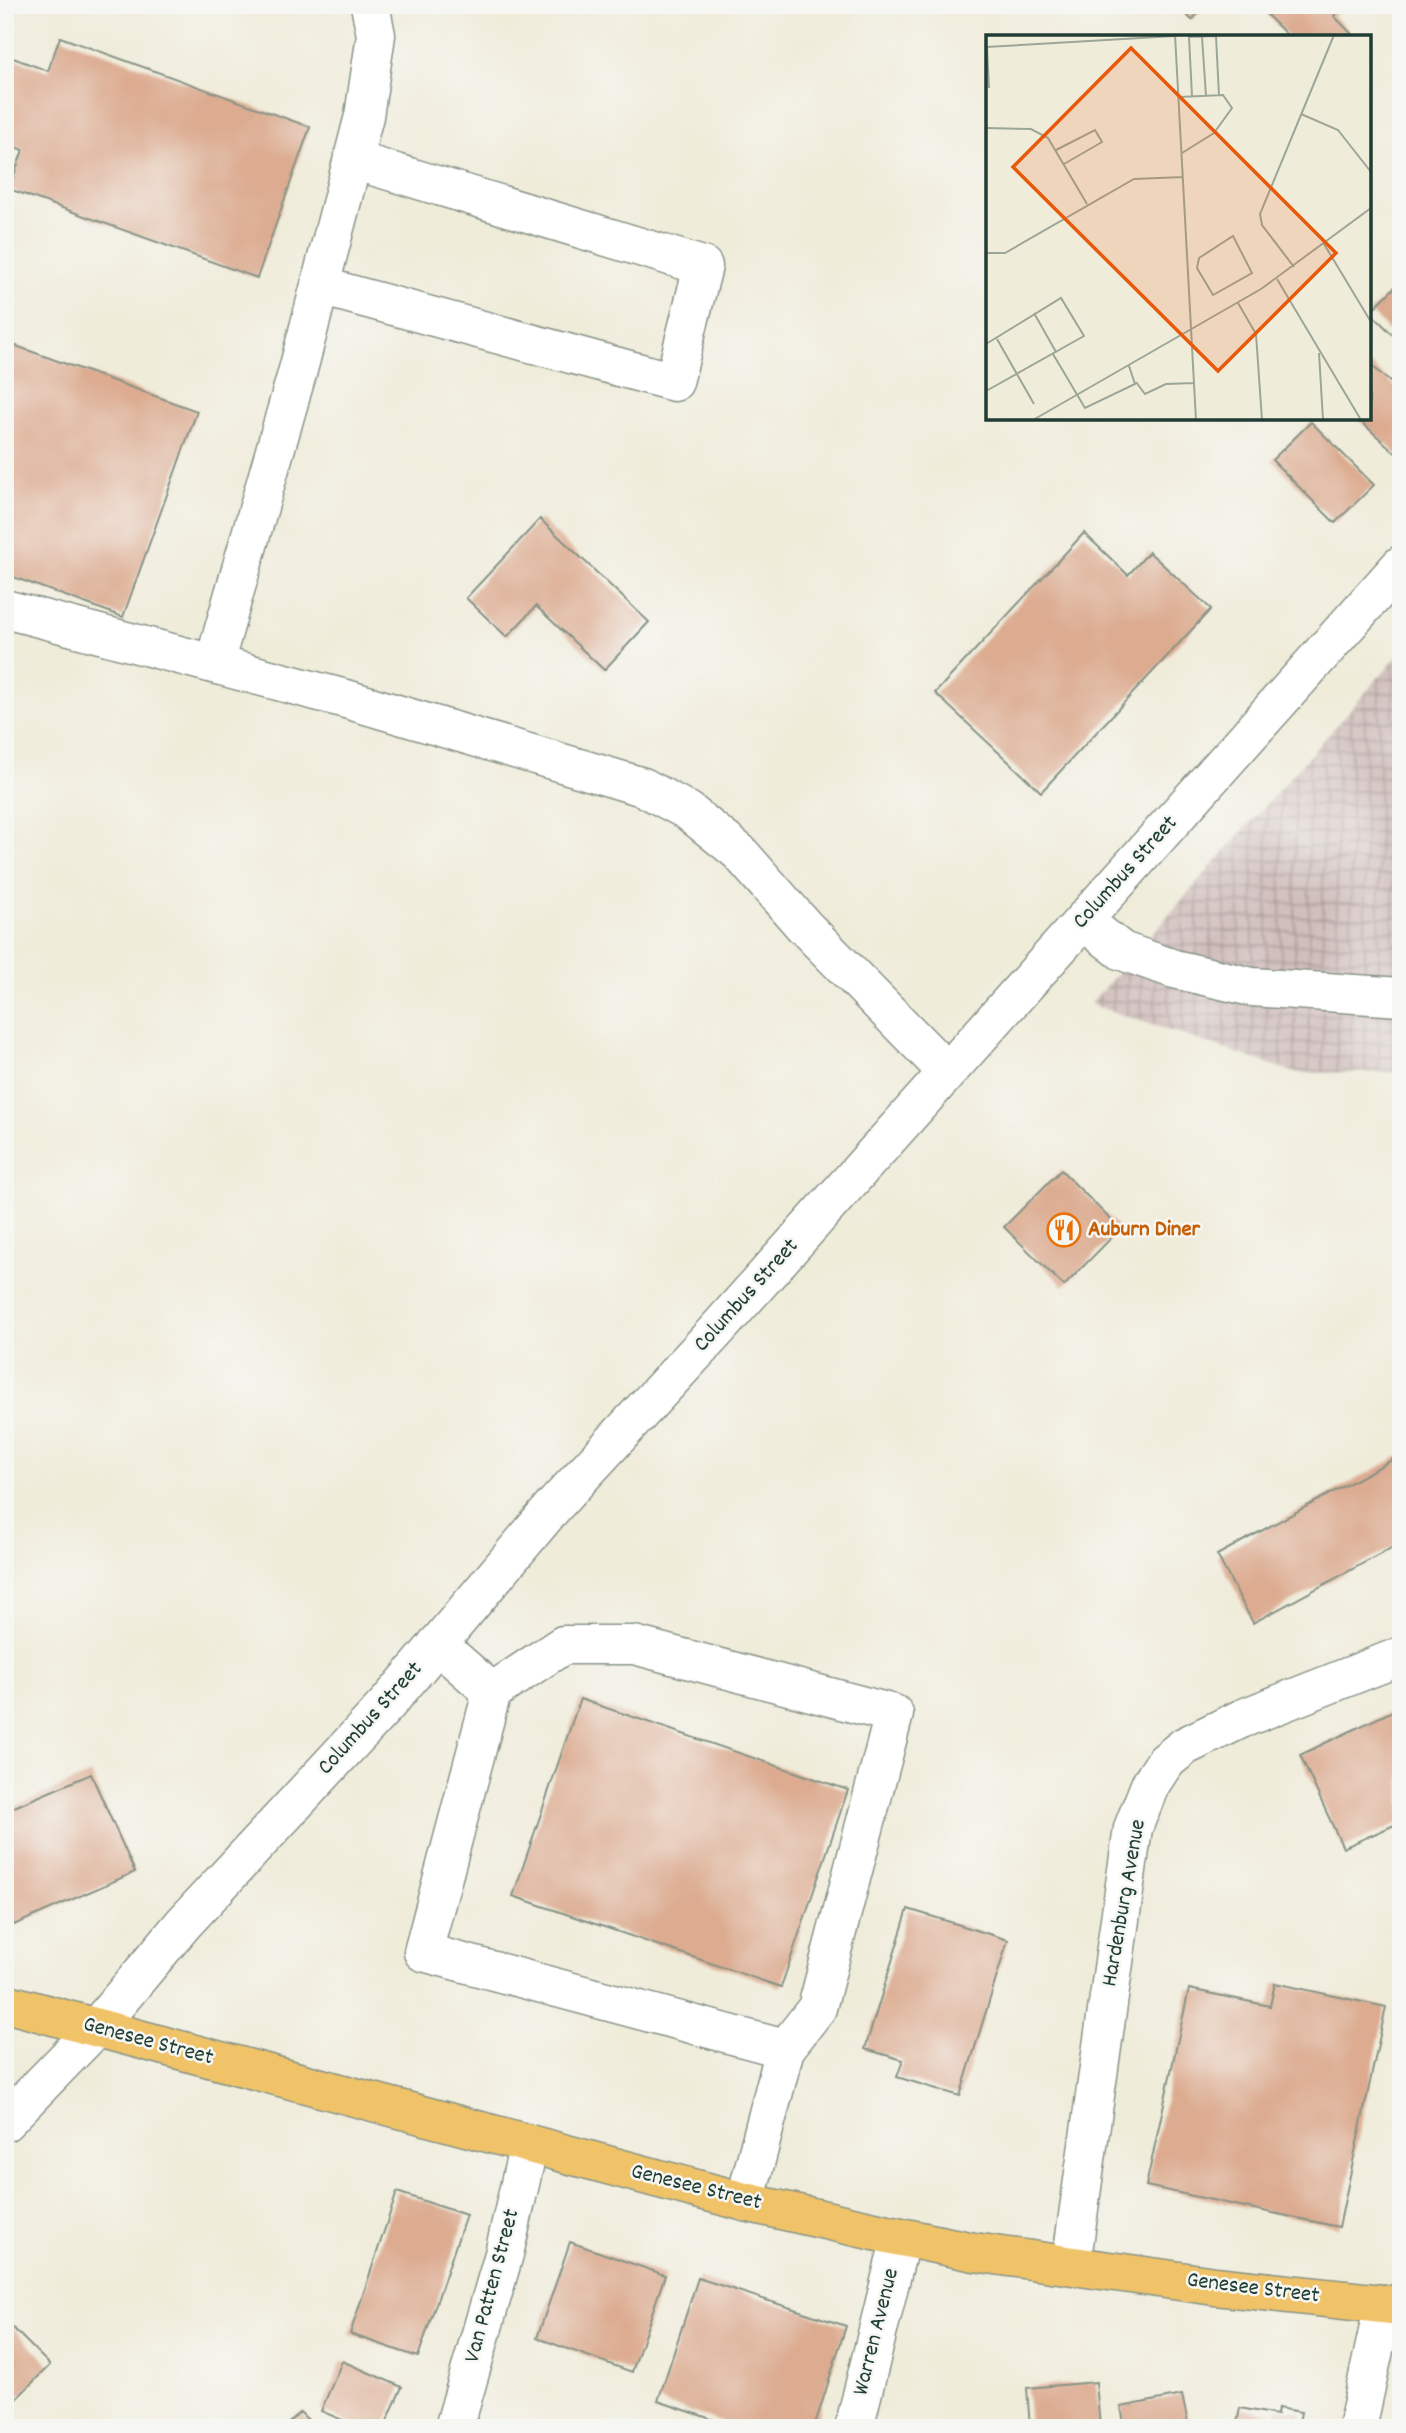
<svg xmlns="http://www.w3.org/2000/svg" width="1406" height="2433" font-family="Dekko,sans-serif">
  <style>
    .industrial { fill: url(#industrial-grid) }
    .building { fill: #dcab90 }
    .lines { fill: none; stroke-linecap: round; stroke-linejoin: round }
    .minor-casing { stroke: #889487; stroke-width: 41 }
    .major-casing { stroke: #889487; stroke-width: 41 }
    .minor { stroke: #fff; stroke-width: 38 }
    .major { stroke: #f0c369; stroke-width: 38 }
    .labels { text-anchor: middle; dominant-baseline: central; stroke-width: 5; stroke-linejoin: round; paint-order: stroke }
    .street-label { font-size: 23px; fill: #1f3d34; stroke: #f6f6f2 }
    .food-label { font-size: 23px; font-weight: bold; fill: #c56008; stroke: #f6f6f2; text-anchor: start }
    .inset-road { fill: none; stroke: #9ca698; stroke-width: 2 }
    .view { fill: #e8590c; fill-opacity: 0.15; stroke: #e8590c; stroke-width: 3.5 }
    .inset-edge { fill: none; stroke: #1f3d34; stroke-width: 3.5 }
  </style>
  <defs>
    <pattern id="industrial-grid" width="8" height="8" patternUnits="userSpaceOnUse" patternTransform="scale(1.75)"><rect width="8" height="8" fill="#d1bfbd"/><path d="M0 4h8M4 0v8" fill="none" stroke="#a99c9a"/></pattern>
  </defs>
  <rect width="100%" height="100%" fill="#f6f6f2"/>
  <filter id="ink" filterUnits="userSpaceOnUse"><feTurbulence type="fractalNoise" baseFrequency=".0143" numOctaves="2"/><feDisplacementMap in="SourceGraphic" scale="14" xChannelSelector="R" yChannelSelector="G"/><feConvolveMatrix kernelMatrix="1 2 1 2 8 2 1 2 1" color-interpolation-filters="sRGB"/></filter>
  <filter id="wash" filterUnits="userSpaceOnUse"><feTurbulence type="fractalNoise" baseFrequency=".00686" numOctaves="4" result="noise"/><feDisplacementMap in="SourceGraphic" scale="28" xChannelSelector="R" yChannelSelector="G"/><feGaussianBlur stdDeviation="1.57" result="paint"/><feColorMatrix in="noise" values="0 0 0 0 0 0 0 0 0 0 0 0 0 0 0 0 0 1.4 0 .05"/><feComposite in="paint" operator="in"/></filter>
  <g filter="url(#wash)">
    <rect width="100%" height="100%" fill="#f0ecda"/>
    <!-- industrial -->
    <path class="industrial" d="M1401 652V1072L1296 1073 1090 1004Z"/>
    <g id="blocks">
      <!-- building -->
      <path class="building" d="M1176 5H1206L1192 20Z
        M1277 5H1345L1334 16 1351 33 1348 37H1289L1267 15Z
        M60 37 310 127 257 278 9 189 23 150 15 147 5 173V55L48 71Z
        M1401 281V343L1370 312Z
        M5 342 197 411 123 617 5 574Z
        M1369 363 1401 392V458L1357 418H1369Z
        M1311 422 1374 485 1335 523 1272 460Z
        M540 519 649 622 604 670 536 606 507 637 466 598Z
        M1084 533 1128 575 1149 552 1211 609 1041 792 935 693Z
        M1061 1170 1120 1229 1064 1286 1004 1227Z
        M1401 1455V1543L1253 1623 1217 1555Z
        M580 1699 848 1790 781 1987 513 1896Z
        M1401 1707V1822L1343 1848 1300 1755Z
        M91 1774 135 1872 14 1925 5 1905V1811Z
        M908 1909 1008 1940 960 2096 897 2077 903 2060 865 2049Z
        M1275 1983 1386 2007 1339 2227 1146 2186 1189 1989 1270 2006Z
        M397 2192 466 2215 418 2357 350 2334Z
        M570 2242 665 2275 632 2372 537 2338Z
        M698 2278 846 2326 814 2428H738L658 2401Z
        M5 2320 50 2365 15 2400 5 2390Z
        M342 2361 402 2387 384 2428H361L321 2411Z
        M1096 2382 1100 2428H1030L1027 2388Z
        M1182 2395 1189 2428H1125L1121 2407Z
        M1240 2408 1277 2415 1278 2408 1301 2412 1298 2428H1236Z
        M300 2412 316 2428H284Z"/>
    </g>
  </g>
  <g filter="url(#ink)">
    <use href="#blocks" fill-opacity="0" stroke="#889487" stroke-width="2"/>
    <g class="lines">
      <defs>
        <path id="minor" d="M320 286 674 382 703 266 353 160
          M5 609 346 699 643 787 688 811 739 852 804 926 947 1072
          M214 664 298 370 364 116 376 35 370 5
          M1083 921 1122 951 1174 969 1252 987 1401 997
          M437 1644 492 1692
          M563 1645H634L894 1714 817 2008 785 2049 423 1952 492 1692Z
          M5 2122 96 2028 183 1924 388 1703 553 1507 715 1332 1401 565
          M745 2202 785 2049
          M1071 2265 1133 1828 1150 1785 1165 1762 1185 1746 1241 1719 1401 1656
          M454 2428 504 2254 529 2144
          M854 2428 901 2237
          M1357 2428 1384 2304"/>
        <path id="major" d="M5 2003 745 2202 901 2237 974 2252 1215 2286 1401 2306"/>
      </defs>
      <!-- minor casing -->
      <use href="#minor" class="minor-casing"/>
      <!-- major casing -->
      <use href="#major" class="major-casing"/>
      <!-- minor -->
      <use href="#minor" class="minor"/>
      <!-- major -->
      <use href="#major" class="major"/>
    </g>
  </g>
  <!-- icons -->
  <defs>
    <symbol id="restaurant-ring" viewBox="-11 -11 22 22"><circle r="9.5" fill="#f6f6f2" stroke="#e8710a" stroke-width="1.5"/><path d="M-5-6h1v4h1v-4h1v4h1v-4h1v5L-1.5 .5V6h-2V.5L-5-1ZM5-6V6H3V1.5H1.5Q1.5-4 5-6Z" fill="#e8710a"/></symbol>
  </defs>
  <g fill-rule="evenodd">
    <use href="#restaurant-ring" x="1045" y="1211" width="38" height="38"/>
  </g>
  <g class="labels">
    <!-- street labels -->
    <g class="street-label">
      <text transform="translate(1126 873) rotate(-48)">Columbus Street</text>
      <text transform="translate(747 1296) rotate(-48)">Columbus Street</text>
      <text transform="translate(371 1719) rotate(-48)">Columbus Street</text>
      <text transform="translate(1125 1903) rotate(-80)">Hardenburg Avenue</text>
      <text transform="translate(148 2042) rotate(15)">Genesee Street</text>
      <text transform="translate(696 2188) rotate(14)">Genesee Street</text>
      <text transform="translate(493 2286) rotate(-75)">Van Patten Street</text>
      <text transform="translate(1253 2289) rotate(7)">Genesee Street</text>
      <text transform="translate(877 2332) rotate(-76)">Warren Avenue</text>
    </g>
    <!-- food labels -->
    <g class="food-label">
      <text x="1088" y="1230">Auburn Diner</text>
    </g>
  </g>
  <!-- overview -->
  <g transform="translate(986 35)">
    <rect width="385" height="385" fill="#f0ecda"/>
    <path class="inset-road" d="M189 0 210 385M216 2 220 61M0 12 189 1M1 12 3 53M206 61 203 2 230 1 233 61M193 62 237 60 246 73 228 98 196 118M315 79 352 95 385 137M0 93 45 94 62 103 101 169M70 115 109 95 116 107 78 129M247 201 266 238 227 260 211 233 213 223ZM338 209 385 287M0 218H19L148 144 197 142M308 232 276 190 274 179 348 0M291 244 375 385M252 268 270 299 276 385M48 278 70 317M11 304 48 369M0 309 75 263 98 301 0 356M333 318 337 385M67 319 99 373 149 349 143 331M150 347 159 359 180 349 208 348M47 385 275 254 385 173"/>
    <path class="view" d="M145 13 350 218 232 336 27 132Z"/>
    <rect width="385" height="385" class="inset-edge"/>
  </g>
  <!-- margin -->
  <rect width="1406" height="2433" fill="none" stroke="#f6f6f2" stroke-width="28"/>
</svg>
